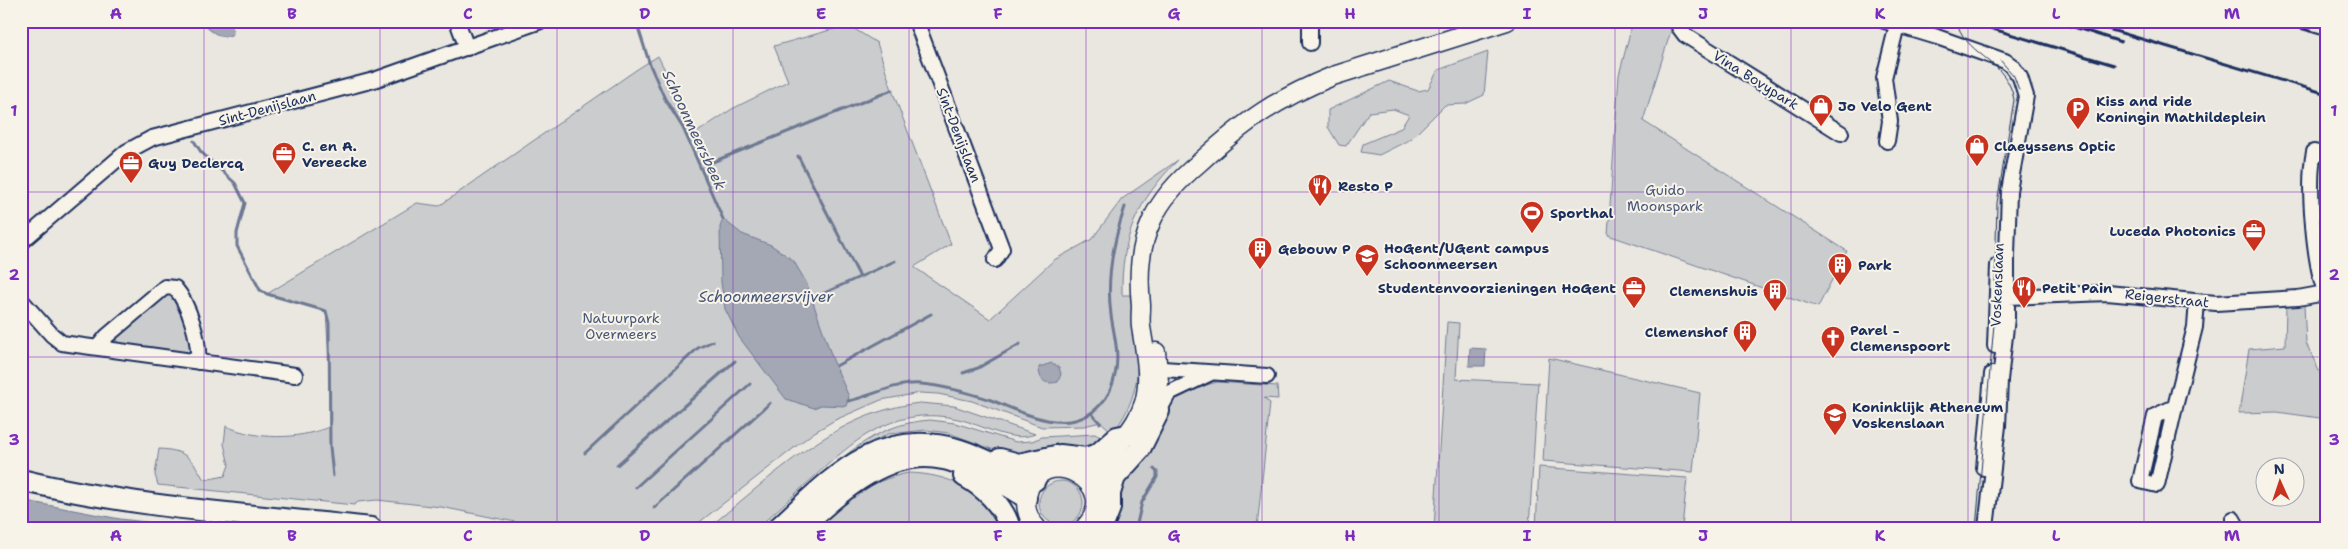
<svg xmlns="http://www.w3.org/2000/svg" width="2348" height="549" font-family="'Shantell Sans',sans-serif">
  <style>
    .green { fill: #cbcccd; stroke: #737e96 }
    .water { fill: #a3a8b4; stroke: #6d7892 }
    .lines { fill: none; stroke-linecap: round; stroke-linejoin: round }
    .stream { stroke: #6d7892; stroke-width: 3 }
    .minor-casing { stroke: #1b2f5e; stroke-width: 18 }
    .major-casing { stroke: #1b2f5e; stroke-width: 21 }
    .highway-casing { stroke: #1b2f5e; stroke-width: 24 }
    .minor { stroke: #f7f3e8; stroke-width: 14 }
    .major { stroke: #f7f3e8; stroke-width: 18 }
    .highway { stroke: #f7f3e8; stroke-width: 20 }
    .tram { stroke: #1b2f5e; stroke-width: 1 }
    .rail { stroke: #1b2f5e; stroke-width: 3 }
    .grid { fill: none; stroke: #7b2cbf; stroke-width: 1; stroke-opacity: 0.55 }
    .labels { text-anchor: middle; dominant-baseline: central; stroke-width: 4; stroke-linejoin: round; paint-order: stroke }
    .street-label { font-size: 14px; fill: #1b2f5e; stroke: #f7f3e8 }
    .poi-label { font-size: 14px; font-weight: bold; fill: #1b2f5e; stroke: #f7f3e8; text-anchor: start }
    .park-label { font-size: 14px; fill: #47567a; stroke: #f7f3e8 }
    .water-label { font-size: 15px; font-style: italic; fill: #445378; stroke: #f7f3e8 }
    .neatline { fill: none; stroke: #7b2cbf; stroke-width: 2 }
    .grid-label { font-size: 16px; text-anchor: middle; font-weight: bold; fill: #7b2cbf }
  </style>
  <rect width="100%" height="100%" fill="#eae7e0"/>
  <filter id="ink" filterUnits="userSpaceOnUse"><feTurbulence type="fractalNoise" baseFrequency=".02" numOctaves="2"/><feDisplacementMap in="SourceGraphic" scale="10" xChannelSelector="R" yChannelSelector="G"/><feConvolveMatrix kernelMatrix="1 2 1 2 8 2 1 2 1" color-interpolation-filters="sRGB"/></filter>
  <g filter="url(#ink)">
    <!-- green -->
    <path class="green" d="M1633 21H1674L1643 121 1847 251 1818 307 1608 235 1619 75Z
      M848 25 877 43 892 90 951 244 914 267 990 319 1054 260 1092 239 1122 199 1178 160C1137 201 1121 237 1122 295H1130C1138 348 1148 386 1113 433L1101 422 1084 426 1042 427 972 401 938 394 920 393 881 400 835 420 813 433 692 528H545L441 507 377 500 358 502 354 505 158 485 155 475 159 449C185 450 192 458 204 480L225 476 229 465 224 444 226 426C258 440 296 440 329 427V361L326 311 267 294 417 203 439 206 636 70 658 56 696 133 732 109 788 81 774 46Z
      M1488 52 1484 95 1465 104 1445 105 1411 139 1379 155 1361 152 1363 144 1401 128 1409 115 1393 109 1369 112 1346 146 1339 145 1328 127V110L1389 81 1418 91 1428 89 1438 70Z
      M165 294H171L176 297 193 344 189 353 181 356 121 347 116 340 117 333Z
      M2304 305 2306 343 2327 388V419L2277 412 2239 413 2249 349 2285 346 2286 307Z
      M1447 322 1459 323 1456 379 1538 383 1529 528H1434Z
      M1549 358 1700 393 1693 472 1543 461Z
      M1217 382 1277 386 1278 399 1264 398 1270 403 1257 528H1108L1113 494 1165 408 1178 393Z
      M920 403 954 406 1035 434C1011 444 981 424 958 419 896 405 856 438 814 477 795 494 776 511 757 528H708C772 477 835 412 920 403Z
      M930 420 955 423 1016 442 1032 441 1042 437 1095 434 1106 440 1095 449 1027 457 1002 453 949 433 926 430 888 434 851 454 798 498C839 461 871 424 930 420Z
      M1539 467 1687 478 1682 528H1536Z
      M908 473C949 474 982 489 1000 528H814C846 500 866 482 908 473Z
      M1039 503a22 22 0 1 1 44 0a22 22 0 1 1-44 0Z"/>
    <!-- water -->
    <path class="water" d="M232 21 233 34C221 41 209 30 201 22Z
      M723 219 742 234 771 245 793 260 806 282 833 360 849 397 846 406 821 405 814 408 786 399 739 337 725 309 721 282 720 227Z
      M1470 348 1486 349 1485 366H1469Z
      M1052 363 1059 367 1061 374 1058 382C1045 385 1039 381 1039 367Z
      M21 500 120 519 198 528H21Z"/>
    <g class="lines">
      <!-- stream -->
      <path class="stream" d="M636 21 650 65 665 99 683 128 723 219
        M194 141 201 152 235 183 245 203 237 233V246L260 290 267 294 326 311 329 323 330 447 333 476
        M798 156 860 277
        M710 163 892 90
        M811 299 895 261
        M836 366 931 314
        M963 373 978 368 1020 344
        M848 401C873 396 895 382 921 384 944 386 966 392 988 399 1023 412 1069 439 1100 405 1108 397 1113 385 1115 375 1120 354 1114 336 1111 315 1106 278 1113 242 1125 207
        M1092 414 1100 423
        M585 453 698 348 713 341
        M617 465 735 361
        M636 487 750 384
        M654 508 770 403
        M1136 528 1142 502 1157 477V472L1154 469"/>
      <defs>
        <path id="minor" d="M457 21 467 48
          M916 21 1002 249 995 260
          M1679 21V27L1685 35 1841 133
          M1884 21 1937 37 2005 61 2012 66 2020 77 2026 96 2009 191 2007 255V318L2000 380 1998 426 1986 528
          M1310 43V21
          M1887 141 1890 121 1884 78 1897 25
          M2327 155 2314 152C2307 183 2314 268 2327 296
          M21 242 126 152 152 138 374 80 541 21
          M2008 297 2107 293 2216 303 2298 298 2325 293
          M21 300 52 335 62 343 295 375
          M1995 346 1998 265
          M97 348 107 336 165 287 175 288C189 304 200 341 198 362
          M1148 368 1267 376
          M2175 407 2157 485 2140 481 2155 416 2175 407 2195 327 2197 301
          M1154 415 1159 411 1169 393 1211 373
          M1984 468 1992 374
          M2233 519 2238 528"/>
        <path id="major" d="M1154 408 1159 382 1156 352
          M1075 471C1093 470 1108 459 1119 445 1129 431 1139 419 1144 403 1151 378 1145 352 1141 327 1140 320 1141 313 1141 305 1138 275 1139 248 1152 220 1162 197 1181 178 1200 162 1245 121 1276 99 1333 76L1507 21
          M1094 492C1096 478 1111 469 1120 461
          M1037 528C1029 520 1024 508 1027 496 1039 438 1128 484 1084 528"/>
        <path id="highway" d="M1000 459 1019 464 1060 455 1086 458 1098 454 1117 437 1127 435
          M964 476C984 487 1003 505 1010 528
          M21 480C136 508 254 515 371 528
          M778 528C832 478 879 425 960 450 986 458 1009 474 1035 480
          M801 528C839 493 887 447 943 459 955 461 965 467 976 471 994 479 1011 486 1026 498
          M1102 528 1110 508V493L1115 477 1140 449 1159 411"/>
      </defs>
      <!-- minor casing -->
      <use href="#minor" class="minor-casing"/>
      <!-- major casing -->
      <use href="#major" class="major-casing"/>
      <!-- highway casing -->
      <use href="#highway" class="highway-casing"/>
      <!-- minor -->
      <use href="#minor" class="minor"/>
      <!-- major -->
      <use href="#major" class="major"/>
      <!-- highway -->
      <use href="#highway" class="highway"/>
      <!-- tram -->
      <path class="tram" d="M1958 26C1969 57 2008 61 2014 100L1997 203 1994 324 1976 528
        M2001 61 2014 76 2019 90"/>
      <!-- rail -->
      <path class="rail" d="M1966 21 2114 65
        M2055 21 2121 42
        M2081 21 2327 94
        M2277 21 2327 36
        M2305 21 2327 28"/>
    </g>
  </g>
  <!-- grid -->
  <path class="grid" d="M204 21V528M380 21V528M557 21V528M733 21V528M909 21V528M1086 21V528M1262 21V528M1439 21V528M1615 21V528M1791 21V528M1968 21V528M2144 21V528M21 192H2327M21 357H2327"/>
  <!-- icons -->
  <defs>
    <symbol id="shop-pin" viewBox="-11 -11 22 30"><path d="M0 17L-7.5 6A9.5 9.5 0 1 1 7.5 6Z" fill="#c8321e" stroke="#f7f3e8"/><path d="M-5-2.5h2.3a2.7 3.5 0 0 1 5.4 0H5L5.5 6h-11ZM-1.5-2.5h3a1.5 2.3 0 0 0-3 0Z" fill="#fff"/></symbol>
    <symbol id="parking-pin" viewBox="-11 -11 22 30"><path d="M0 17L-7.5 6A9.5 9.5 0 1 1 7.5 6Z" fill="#c8321e" stroke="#f7f3e8"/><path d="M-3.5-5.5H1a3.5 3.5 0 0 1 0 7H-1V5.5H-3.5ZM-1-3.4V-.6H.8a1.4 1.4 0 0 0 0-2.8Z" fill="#fff"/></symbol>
    <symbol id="office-pin" viewBox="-11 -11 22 30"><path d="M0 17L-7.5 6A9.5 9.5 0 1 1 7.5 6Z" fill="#c8321e" stroke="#f7f3e8"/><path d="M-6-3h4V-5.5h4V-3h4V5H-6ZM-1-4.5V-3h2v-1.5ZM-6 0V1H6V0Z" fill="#fff"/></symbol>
    <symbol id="restaurant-pin" viewBox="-11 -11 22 30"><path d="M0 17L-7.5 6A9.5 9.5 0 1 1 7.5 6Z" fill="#c8321e" stroke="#f7f3e8"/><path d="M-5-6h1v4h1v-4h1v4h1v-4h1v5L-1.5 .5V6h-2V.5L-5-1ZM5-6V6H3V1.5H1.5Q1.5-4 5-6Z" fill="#fff"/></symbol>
    <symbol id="stadium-pin" viewBox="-11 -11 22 30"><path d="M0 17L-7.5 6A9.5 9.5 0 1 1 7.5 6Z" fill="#c8321e" stroke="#f7f3e8"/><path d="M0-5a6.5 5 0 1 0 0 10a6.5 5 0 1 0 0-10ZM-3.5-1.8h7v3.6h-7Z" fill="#fff"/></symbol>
    <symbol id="building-pin" viewBox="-11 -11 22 30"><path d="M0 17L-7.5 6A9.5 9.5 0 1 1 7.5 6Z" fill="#c8321e" stroke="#f7f3e8"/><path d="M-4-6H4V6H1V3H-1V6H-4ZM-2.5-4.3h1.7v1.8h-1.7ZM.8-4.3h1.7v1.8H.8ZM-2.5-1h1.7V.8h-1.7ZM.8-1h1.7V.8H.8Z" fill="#fff"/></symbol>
    <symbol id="university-pin" viewBox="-11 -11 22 30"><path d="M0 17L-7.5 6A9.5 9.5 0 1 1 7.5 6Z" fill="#c8321e" stroke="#f7f3e8"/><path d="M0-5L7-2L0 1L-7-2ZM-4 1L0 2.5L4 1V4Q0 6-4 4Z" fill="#fff"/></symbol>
    <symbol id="church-pin" viewBox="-11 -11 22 30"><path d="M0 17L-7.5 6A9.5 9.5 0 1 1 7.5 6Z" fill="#c8321e" stroke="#f7f3e8"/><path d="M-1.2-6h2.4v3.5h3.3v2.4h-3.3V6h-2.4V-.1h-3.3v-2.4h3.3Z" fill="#fff"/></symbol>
    <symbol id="school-pin" viewBox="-11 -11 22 30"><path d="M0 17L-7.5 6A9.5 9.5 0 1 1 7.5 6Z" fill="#c8321e" stroke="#f7f3e8"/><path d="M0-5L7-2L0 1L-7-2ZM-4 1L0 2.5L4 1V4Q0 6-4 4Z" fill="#fff"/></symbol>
  </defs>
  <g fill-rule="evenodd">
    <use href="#shop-pin" x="1807" y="92" width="28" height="38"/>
    <use href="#parking-pin" x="2064" y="95" width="28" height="38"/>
    <use href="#shop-pin" x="1963" y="132" width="28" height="38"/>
    <use href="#office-pin" x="270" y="140" width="28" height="38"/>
    <use href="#office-pin" x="117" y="149" width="28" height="38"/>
    <use href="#restaurant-pin" x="1306" y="172" width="28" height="38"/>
    <use href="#stadium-pin" x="1518" y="199" width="28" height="38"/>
    <use href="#office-pin" x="2240" y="217" width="28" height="38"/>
    <use href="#building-pin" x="1246" y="235" width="28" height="38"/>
    <use href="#university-pin" x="1353" y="242" width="28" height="38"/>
    <use href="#building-pin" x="1826" y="251" width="28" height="38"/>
    <use href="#office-pin" x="1620" y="274" width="28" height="38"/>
    <use href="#restaurant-pin" x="2010" y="274" width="28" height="38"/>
    <use href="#building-pin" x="1761" y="277" width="28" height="38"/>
    <use href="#building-pin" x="1731" y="318" width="28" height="38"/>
    <use href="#church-pin" x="1819" y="324" width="28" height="38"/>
    <use href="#school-pin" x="1821" y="401" width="28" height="38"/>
  </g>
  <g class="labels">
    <!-- street labels -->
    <g class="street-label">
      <text transform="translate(1756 80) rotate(32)">Vina Bovypark</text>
      <text transform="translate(267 108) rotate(-15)">Sint-Denijslaan</text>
      <text transform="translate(959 135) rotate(69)">Sint-Denijslaan</text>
      <text transform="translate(1997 285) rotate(-88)">Voskenslaan</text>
      <text transform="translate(2167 298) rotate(6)">Reigerstraat</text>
    </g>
    <!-- poi labels -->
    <g class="poi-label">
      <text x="2096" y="101">Kiss and ride<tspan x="2096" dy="16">Koningin Mathildeplein</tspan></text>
      <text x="1838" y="106">Jo Velo Gent</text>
      <text x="302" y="146">C. en A.<tspan x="302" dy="16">Vereecke</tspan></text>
      <text x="1994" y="146">Claeyssens Optic</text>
      <text x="148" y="163">Guy Declercq</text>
      <text x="1338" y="186">Resto P</text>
      <text x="1550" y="213">Sporthal</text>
      <text x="2236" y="231" text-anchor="end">Luceda Photonics</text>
      <text x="1384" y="248">HoGent/UGent campus<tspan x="1384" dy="16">Schoonmeersen</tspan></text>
      <text x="1278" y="249">Gebouw P</text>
      <text x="1858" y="265">Park</text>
      <text x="1616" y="288" text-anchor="end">Studentenvoorzieningen HoGent</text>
      <text x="2042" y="288">Petit Pain</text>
      <text x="1758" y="291" text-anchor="end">Clemenshuis</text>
      <text x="1850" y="330">Parel -<tspan x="1850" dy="16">Clemenspoort</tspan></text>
      <text x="1728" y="332" text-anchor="end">Clemenshof</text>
      <text x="1852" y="407">Koninklijk Atheneum<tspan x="1852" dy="16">Voskenslaan</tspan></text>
    </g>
    <!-- park labels -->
    <g class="park-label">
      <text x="1665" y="190">Guido<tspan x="1665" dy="16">Moonspark</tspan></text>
      <text x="621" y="318">Natuurpark<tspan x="621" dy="16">Overmeers</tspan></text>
    </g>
    <!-- water labels -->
    <g class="water-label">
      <text transform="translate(694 130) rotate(65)">Schoonmeersbeek</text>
      <text x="766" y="297">Schoonmeersvijver</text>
    </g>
  </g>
  <!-- margin -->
  <rect width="2348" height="549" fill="none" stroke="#f7f3e8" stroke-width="55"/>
  <!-- north arrow -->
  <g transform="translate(2280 482) rotate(357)"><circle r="24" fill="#f7f3e8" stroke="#9fa5b1"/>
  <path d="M0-4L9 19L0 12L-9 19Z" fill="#c8321e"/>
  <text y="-8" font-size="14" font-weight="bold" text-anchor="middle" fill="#1b2f5e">N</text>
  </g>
  <rect x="28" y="28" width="2292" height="494" class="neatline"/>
  <g class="grid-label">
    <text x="116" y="19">A</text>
    <text x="292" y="19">B</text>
    <text x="468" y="19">C</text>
    <text x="645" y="19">D</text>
    <text x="821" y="19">E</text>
    <text x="998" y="19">F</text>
    <text x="1174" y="19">G</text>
    <text x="1350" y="19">H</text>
    <text x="1527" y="19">I</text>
    <text x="1703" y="19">J</text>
    <text x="1880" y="19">K</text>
    <text x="2056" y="19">L</text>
    <text x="2232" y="19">M</text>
    <text x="14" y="116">1</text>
    <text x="2334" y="116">1</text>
    <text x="14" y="280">2</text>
    <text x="2334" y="280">2</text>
    <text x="14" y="445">3</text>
    <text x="2334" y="445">3</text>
    <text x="116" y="541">A</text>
    <text x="292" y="541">B</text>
    <text x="468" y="541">C</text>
    <text x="645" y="541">D</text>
    <text x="821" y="541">E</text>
    <text x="998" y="541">F</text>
    <text x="1174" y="541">G</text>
    <text x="1350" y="541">H</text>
    <text x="1527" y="541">I</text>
    <text x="1703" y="541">J</text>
    <text x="1880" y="541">K</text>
    <text x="2056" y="541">L</text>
    <text x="2232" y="541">M</text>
  </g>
</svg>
